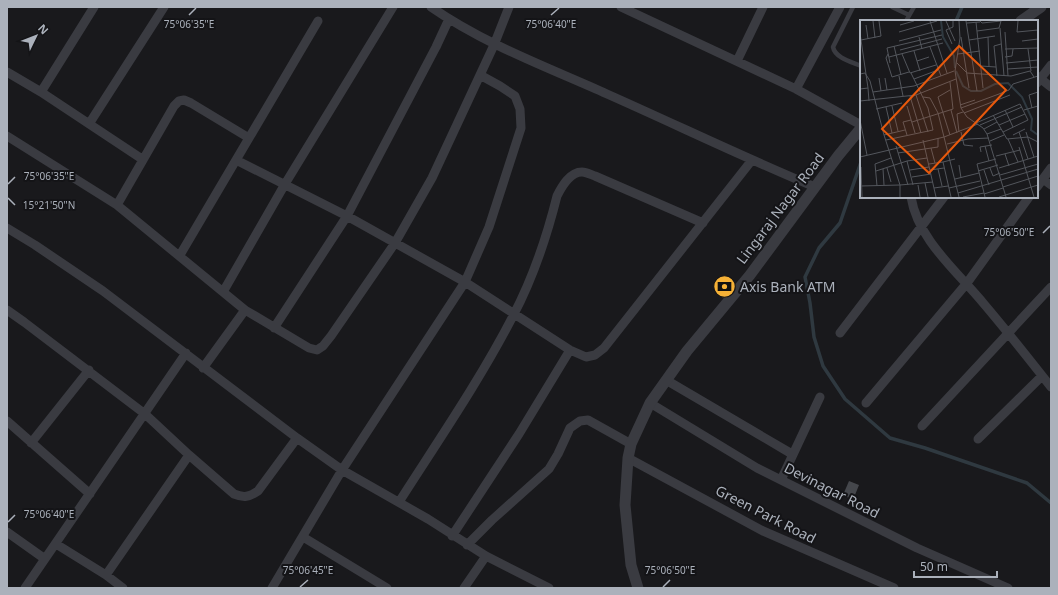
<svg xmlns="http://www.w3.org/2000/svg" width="1058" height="595" font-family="'Noto Sans',sans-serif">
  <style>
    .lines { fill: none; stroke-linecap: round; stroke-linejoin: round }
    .stream { stroke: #2f3940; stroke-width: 3.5 }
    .building { fill: #45474c }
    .service { stroke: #3a3b41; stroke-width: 4.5 }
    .minor { stroke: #3a3b41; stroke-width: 9 }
    .tertiary { stroke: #3a3b41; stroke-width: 11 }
    .ticks { fill: none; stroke: #abb1bb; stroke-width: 1.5 }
    .labels { text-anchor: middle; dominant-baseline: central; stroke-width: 4; stroke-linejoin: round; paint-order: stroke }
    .street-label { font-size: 14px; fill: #abb1bb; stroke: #141417 }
    .poi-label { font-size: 14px; fill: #abb1bb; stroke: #141417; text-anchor: start }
    .inset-river { fill: none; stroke: #2f3940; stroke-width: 2 }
    .inset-road { fill: none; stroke: #53565c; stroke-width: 1 }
    .view { fill: #e8590c; fill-opacity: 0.15; stroke: #e8590c; stroke-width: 2 }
    .inset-edge { fill: none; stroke: #abb1bb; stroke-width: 2 }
    .ticks-label { font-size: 10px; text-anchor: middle; fill: #abb1bb; stroke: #141417; stroke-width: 4; stroke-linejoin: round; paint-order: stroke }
  </style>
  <rect width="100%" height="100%" fill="#19191c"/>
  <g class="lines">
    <!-- stream -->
    <path class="stream" d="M956 21 962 7
      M861 162 840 223 819 248 805 277 810 303 814 337 823 366 845 399 890 438 925 448 1027 483 1051 503"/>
  </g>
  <!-- building -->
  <path class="building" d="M849 481 859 485 853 500 843 495Z"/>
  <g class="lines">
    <!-- service -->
    <path class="service" d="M853 7 833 47C835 58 852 62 861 66
      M892 7 909 15
      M906 21 914 7"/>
    <!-- minor -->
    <path class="minor" d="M431 7C486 45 547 67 607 94 677 125 745 158 815 187
      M621 7 796 89 861 125
      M737 61 763 7
      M7 72 41 92 142 159
      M1037 76 1051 87
      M1037 83 1051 65
      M796 89 840 7
      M41 92 94 7
      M89 124 164 7
      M7 136 117 205 245 310 309 348 317 350 323 346 331 336 395 243 432 178 494 45 509 7
      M236 160 347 216 465 282 570 350 586 357 595 355 604 348 752 160
      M1043 179 1051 185
      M1037 187 1051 168
      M911 197C918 240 957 271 984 304 1007 331 1029 359 1051 387
      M117 205 174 106 179 101 184 100 191 103 249 138
      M7 228 35 245 103 291 297 438 342 470 428 519 486 556 549 588
      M180 255 318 21
      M223 292 285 184 393 7
      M7 310 24 322 145 414 189 455 234 494C244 498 249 497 258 491L297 438
      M274 328 347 216 436 47 449 19
      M840 333 944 197
      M203 368 245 310
      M666 380 792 454
      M650 403 757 468 917 548 1008 588
      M866 403 967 283 1029 197
      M7 421 90 494
      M922 426 1051 287
      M978 439 1042 376
      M31 443 89 370
      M628 458 763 531 894 588
      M781 480 820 397
      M399 502C438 441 480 380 513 316 533 278 547 236 557 196 562 186 570 172 582 172 586 172 592 175 595 176L703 223
      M7 532 45 559
      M452 536 519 434 570 350
      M303 537 387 588
      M56 544 106 575 123 588
      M467 545 492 520 549 469 558 454 570 428 580 421 588 420 631 444
      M106 575 189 455
      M25 588 186 353
      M272 588 342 470 465 282 489 227 521 128 520 109 515 96 500 86 480 75
      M464 588 486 556"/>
    <!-- tertiary -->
    <path class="tertiary" d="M1021 21 1041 7
      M638 588 631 565 625 505 628 458 631 444 650 403 687 351 750 275 838 156 861 128"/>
  </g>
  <!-- ticks -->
  <path class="ticks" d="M189 15 196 8M551 15 559 8M8 184 15 177M8 198 15 205M1043 233 1050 226M8 522 15 515M300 587 308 580M663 587 670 580"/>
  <!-- icons -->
  <defs>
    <symbol id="bank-disc" viewBox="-11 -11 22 22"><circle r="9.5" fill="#f6b136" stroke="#141417"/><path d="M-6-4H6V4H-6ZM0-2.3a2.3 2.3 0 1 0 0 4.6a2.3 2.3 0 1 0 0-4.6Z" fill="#111"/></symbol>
  </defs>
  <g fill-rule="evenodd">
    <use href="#bank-disc" x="712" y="274" width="25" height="25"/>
  </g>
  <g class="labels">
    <!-- street labels -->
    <g class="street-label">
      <text transform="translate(780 208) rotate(-53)">Lingaraj Nagar Road</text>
      <text transform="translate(832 490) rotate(27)">Devinagar Road</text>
      <text transform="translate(766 514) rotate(27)">Green Park Road</text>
    </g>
    <!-- poi labels -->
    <g class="poi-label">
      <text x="740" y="286">Axis Bank ATM</text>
    </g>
  </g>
  <!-- overview -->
  <g transform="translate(860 20)">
    <rect width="178" height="178" fill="#19191c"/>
    <path class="inset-river" d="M81 1 83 17 94 36 95 48M96 51 103 66 111 71H121L135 64 148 63 162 77 172 99 171 110 178 115"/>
    <path class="inset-road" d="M13 1 15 18M70 1 87 53M86 1 95 21M99 1 100 18 95 51 101 88 107 97 123 108 127 114 146 177M106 1 117 71M120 1 122 3 141 1M158 1 157 12 178 10M116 2 123 68M107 3 120 2M6 5 8 19M40 5 54 1M140 8 144 56M117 11 139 8 141 1M39 12 77 1M145 12 148 56M0 13 8 68M59 17 62 29M101 17 109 68M128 17 129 47M1 20 21 16 19 1M109 20 135 16M39 21 81 10M162 21 178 19M92 24 86 10 93 7V1M34 26 41 55M70 27 81 56M145 29 178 28M168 29 171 51M40 30 82 19M54 31 60 51M28 34 26 38 32 57 49 52M42 34 50 53 76 45M98 34 120 31M29 37 83 23M145 37 152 36 153 29M57 41 69 37M30 43 27 28 82 15M97 43 107 53 151 56 170 51 174 57M146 43 178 40M121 46 136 47M147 49 178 47M0 54 5 53 10 61 24 115 40 165 73 162M39 56 43 76M137 56 134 26 141 24M19 58 21 71M25 58 27 70M54 59 78 50M0 69 8 68 9 81M90 70 78 77 90 115M13 72 54 66 94 51M56 75 68 112M50 76 61 113M63 77 70 78 78 93 99 177M0 81 56 75 96 59M100 85 115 80M32 86 38 111M47 86 55 113M26 87 32 113M101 88 139 74 149 70 153 64 178 56M172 88 169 75 178 72M16 89 42 83M91 90 97 113M145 90 153 107M164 90 178 86M104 93 150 75M133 95 147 119 168 117 178 122M0 100 7 135M52 102 93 89 90 62M116 103 160 84 168 100 143 112M120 105 162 87M139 105 165 94M124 109 137 102M99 112 97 94 103 92M101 112 104 125 113 126M159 112 168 139M166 112 174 137M127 114 141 109M24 115 45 110M47 115 43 102 51 100M153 115 165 109M148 119 158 142M26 120 73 110 68 88 51 53M63 120 76 177M130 121 144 115M87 124 108 119 129 118M36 126 48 165M125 126 129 141M159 127 174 177M71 128 75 143M121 132 120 127 132 125M38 133 78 127V118M145 134 149 146M136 136 160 130M0 137 84 117 118 104M47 141 53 165M69 144 83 142M99 145 101 158M1 147 2 177M27 148 31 162M130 148 133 156 140 153M139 148 178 136M23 149 24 165M78 149 82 166M50 150 69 147M70 150 84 148M124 150 129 165M16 151 47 141 67 138M118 151 138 145M140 155 178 144M52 157 71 154M95 159 119 153M65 163 68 177M58 165 60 177M0 166 40 165V177M17 166 15 144 31 138M143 167 178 156M74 168 88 166M89 168 120 161M98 173 178 149M124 174 143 168M91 177 83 142 95 139M103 177 124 173M125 177 117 144 136 139M139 177 178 165"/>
    <path class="view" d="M99 26 146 70 69 153 22 109Z"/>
    <rect width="178" height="178" class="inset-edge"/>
  </g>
  <g class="ticks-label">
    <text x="189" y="28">75°06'35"E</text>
    <text x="551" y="28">75°06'40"E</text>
    <text x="49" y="180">75°06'35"E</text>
    <text x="49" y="209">15°21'50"N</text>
    <text x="1009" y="236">75°06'50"E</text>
    <text x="49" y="518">75°06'40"E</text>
    <text x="308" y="574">75°06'45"E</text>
    <text x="670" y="574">75°06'50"E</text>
  </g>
  <!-- border -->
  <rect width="1058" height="595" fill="none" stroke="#abb1bb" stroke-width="16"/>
  <!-- north arrow -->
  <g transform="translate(36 36) rotate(47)" stroke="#141417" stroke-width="3" paint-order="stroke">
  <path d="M0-3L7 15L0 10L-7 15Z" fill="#abb1bb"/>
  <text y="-6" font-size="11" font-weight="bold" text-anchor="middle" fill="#abb1bb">N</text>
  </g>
  <!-- scale -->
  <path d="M914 571v6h83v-6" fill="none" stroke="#abb1bb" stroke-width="2"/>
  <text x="920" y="571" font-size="12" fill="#abb1bb" stroke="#141417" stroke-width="3" paint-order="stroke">50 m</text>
</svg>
